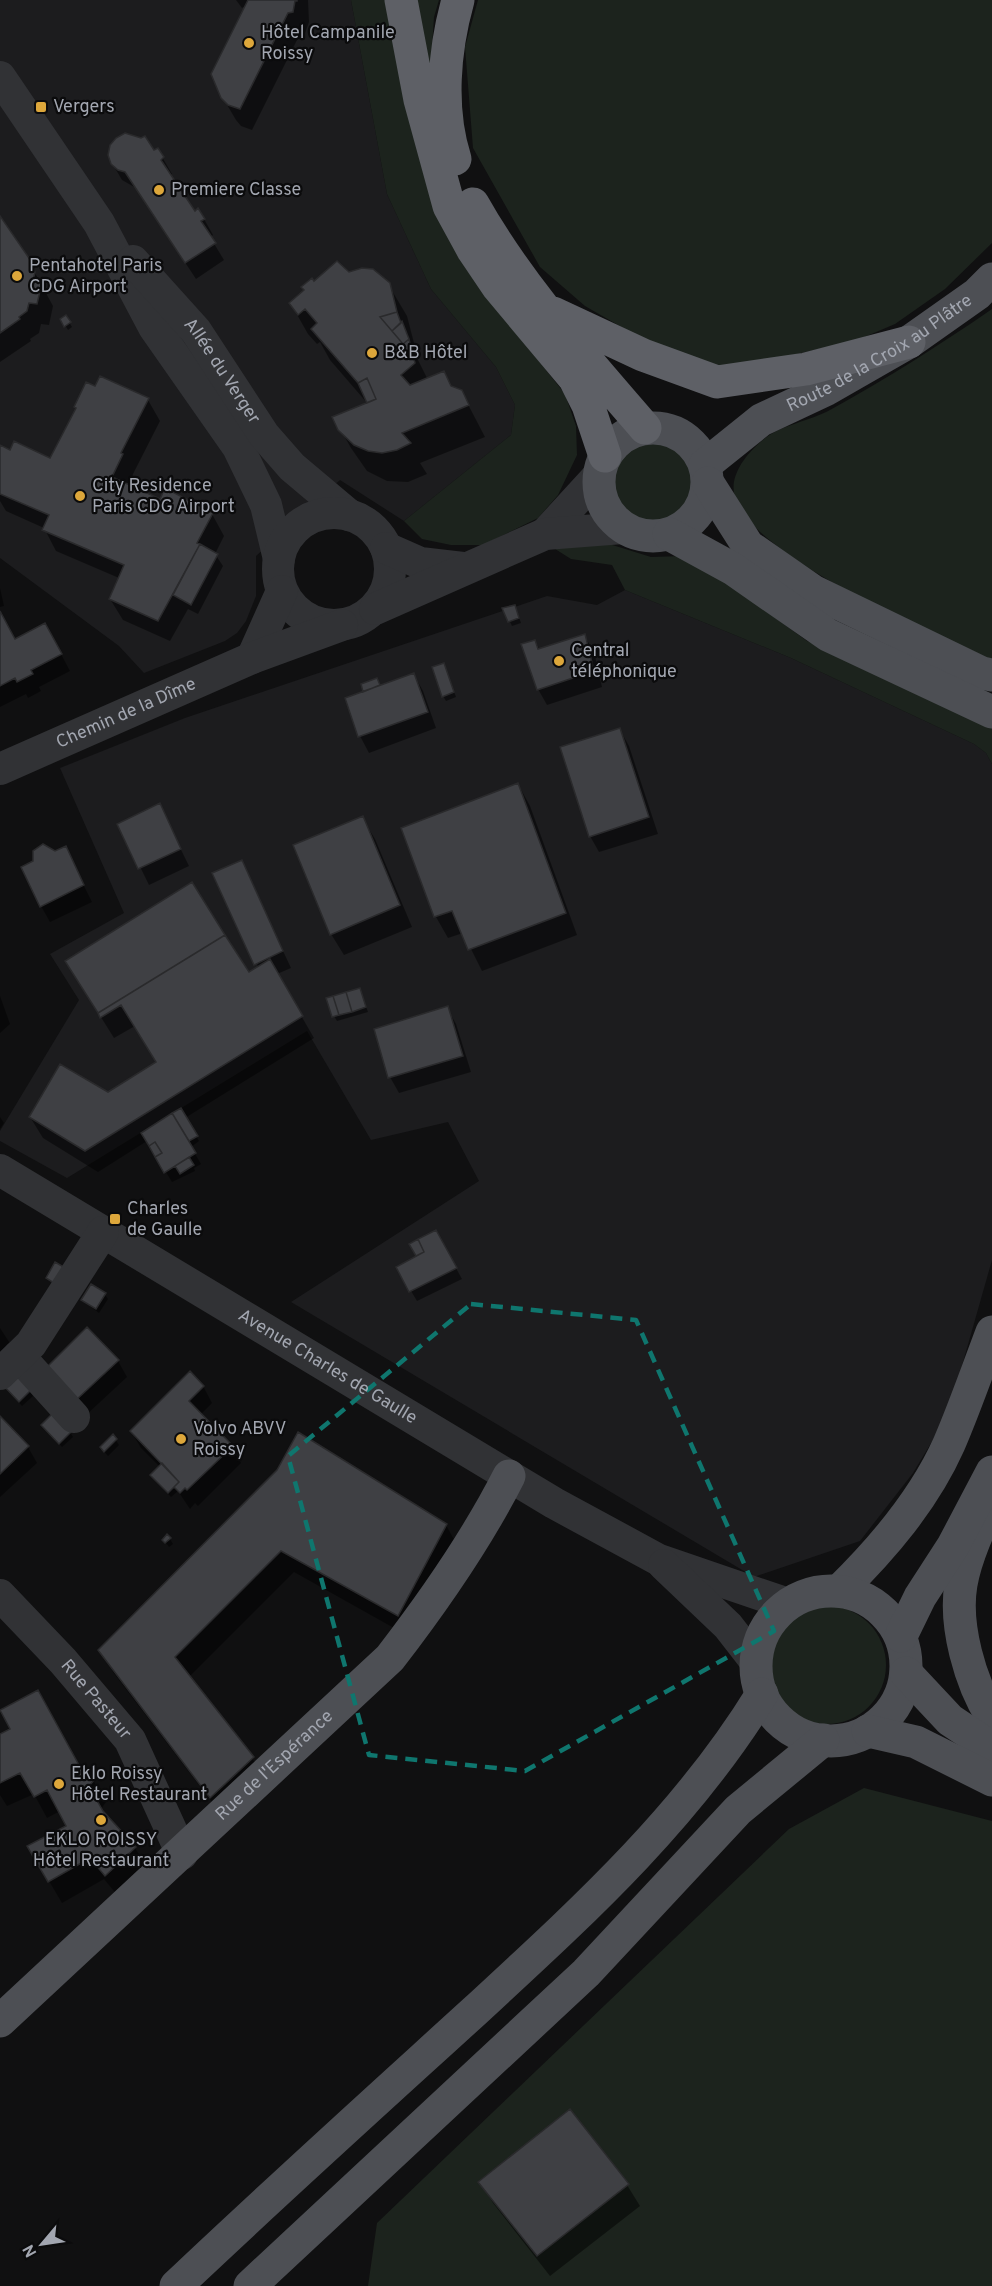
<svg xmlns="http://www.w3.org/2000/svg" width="992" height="2286" font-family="Overpass,sans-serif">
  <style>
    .built { fill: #1c1c1e }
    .green { fill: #1c231d }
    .shadow { fill: #0007 }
    .building { fill: #3f4044; stroke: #2a2a2c; stroke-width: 1.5 }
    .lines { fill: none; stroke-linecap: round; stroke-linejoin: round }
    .minor { stroke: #313235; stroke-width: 32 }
    .major { stroke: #4d4f54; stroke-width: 33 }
    .highway { stroke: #5e6066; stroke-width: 33 }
    .marked { fill: none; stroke: #0f766e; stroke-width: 4.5; stroke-dasharray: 12 8; stroke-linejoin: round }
    .poi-dot { fill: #dda73b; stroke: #0b0b0c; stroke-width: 2 }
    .labels { text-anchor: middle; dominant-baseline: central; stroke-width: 4.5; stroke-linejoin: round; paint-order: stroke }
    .poi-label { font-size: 18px; fill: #a2a6b0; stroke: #0b0b0c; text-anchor: start }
    .street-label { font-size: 18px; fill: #a2a6b0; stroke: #0b0b0c }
  </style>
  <rect width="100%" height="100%" fill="#101011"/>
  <!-- built -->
  <path class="built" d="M0 0H351L387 194 431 289 496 367 515 405 511 435 404 521 340 480 256 556V596L246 621 237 633 225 641 144 673 119 646 0 558Z
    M625 590 791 658 974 744 986 753 992 764V1260L948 1415 913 1473 860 1541 754 1577 291 1302 479 1181 448 1122 371 1140 307 1031 67 1178 0 1141V1131L79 1000 50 954 124 913 60 768 185 718 547 596 597 605Z"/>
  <!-- green -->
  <path class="green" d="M351 0H391L439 216 466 269 565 394 576 426 577 455 558 495 538 518 483 545H451L422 539 404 521 511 435 515 405 496 367 431 289 387 194Z
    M416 0H439L434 17 430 77Z
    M478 0H992V243L945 289 895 324 855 341 720 371 665 352 585 306 540 267 473 148 465 47Z
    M992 309V658H982C924 628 754 557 735 497 728 475 748 452 764 439 781 425 810 421 830 410 886 379 940 345 992 309Z
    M608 482a45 45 0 1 1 90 0a45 45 0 1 1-90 0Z
    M606 543 651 557 684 556 698 562 807 641 981 721 992 728V764L986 753 974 744 791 658 625 590 612 565 571 559 552 547Z
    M768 1665a59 59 0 1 1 118 0a59 59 0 1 1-118 0Z
    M864 1788 992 1821V2286H368L377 2223 789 1829Z"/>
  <!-- shadow -->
  <path class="shadow" d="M236 0H308L309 22 305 33 300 34 252 130 241 126 236 120 223 98 247 5 242 8Z
    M158 150 172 174 170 176 194 213 204 219 213 235 210 237 224 260 196 279 136 188 122 180 112 163Z
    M0 219 29 262 53 306 49 325 41 324 39 333 30 339 31 341 0 362Z
    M373 271 388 284 407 316 414 343 410 344 428 380 444 373 452 388 461 391 485 437 420 463 427 474 408 482 387 481 367 471 351 448 334 418 368 404 330 360 320 342 317 344 308 334 291 304 314 283Z
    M66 317 72 327 68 330 62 320Z
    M148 400 160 421 133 474 130 487 160 501 212 514 224 536 215 554 223 566 198 614 188 609 170 641 123 620 110 599 119 578 56 551 44 528 6 511 0 501V448L51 460 77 410 75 407Z
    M0 588 4 606 0 607Z
    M504 609 517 611 521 623 512 626Z
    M0 613 15 640 54 641 70 671 39 687 41 691 28 698 26 694 0 707Z
    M584 635 594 652 602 687 547 705 538 689 535 641 540 650Z
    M446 669 456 697 446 701 443 696Z
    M414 675 423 691 436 728 369 753 360 736 346 699 365 692 363 685 380 687Z
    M620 730 629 746 658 834 599 852 590 836Z
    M518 784 530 806 577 935 482 971 463 933 448 938 436 917 403 829Z
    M159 805 189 866 149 885 119 824Z
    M362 818 375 839 412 927 344 955 331 934Z
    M41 846H47L54 853 65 848 92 902 50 922 41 906 34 862Z
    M241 861 291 968 277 974 314 1038 185 1118 199 1141 191 1147 201 1164 194 1168 195 1171 172 1182 147 1141 98 1172 43 1138 30 1117 108 1094 158 1063 135 1026 114 1038 79 982 248 974 258 968Z
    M362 995 368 1012 337 1021 334 1016Z
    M0 996 10 1024 0 1033Z
    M447 1008 456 1024 471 1072 399 1093 390 1077Z
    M0 1117 4 1123 0 1129Z
    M436 1232 462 1279 417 1301 411 1291 418 1257 411 1245Z
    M91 1286 105 1295 108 1299 99 1313 82 1300Z
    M0 1328 13 1348 0 1359Z
    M118 1361 127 1377 85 1416 56 1385Z
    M3 1384 30 1391 33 1396 22 1406Z
    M203 1386 212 1403 200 1415 231 1447 241 1463 198 1506 195 1503 190 1509 178 1491 171 1497 155 1480 160 1467 141 1448 131 1431Z
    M0 1419 28 1447 37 1463 0 1497Z
    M43 1425 70 1432 73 1437 62 1447Z
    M113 1436 119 1445 108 1456 101 1448Z
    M278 1471 446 1525 458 1547 410 1637 294 1572 189 1677 252 1758 265 1779 224 1818 113 1672 100 1650Z
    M170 1539 173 1544 169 1547 164 1540Z
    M0 1736 79 1768 93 1780 106 1802 101 1809 135 1848 148 1869 118 1896 104 1879 62 1903 29 1847 68 1826 60 1811 47 1818 34 1794 7 1806 0 1795Z
    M480 2182 627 2185 640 2206 550 2276 493 2203Z"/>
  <!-- building -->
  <path class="building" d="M248 0H297V1H295L293 12 288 13 240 109 228 105 221 98 211 74Z
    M125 133 141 138 145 136 154 150 158 148 164 157 161 160 195 211 198 208 205 219 201 221 216 243 185 263 125 172 118 170 111 164 108 155 110 145 116 138Z
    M0 216 31 261 35 272 33 281 42 283 37 304 29 303 27 311 19 317 20 319 0 333Z
    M337 261 349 272 362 268 373 269 390 283 397 312 380 317 403 344 409 339 415 363 401 375 410 385 444 371 451 386 462 390 469 405 402 433 411 443 397 450 382 453 368 451 354 445 338 430 332 417 376 399 367 378 358 383 311 329 317 323 305 309 298 315 289 303 304 290 301 287 312 278 314 281Z
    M397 312 401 323 392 331 380 317Z
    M66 315 71 322 64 327 60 319Z
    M402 321 409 339 403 344 392 331Z
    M100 376 149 398 121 453 123 454 112 477 160 499 165 488 213 513 197 543 200 544 158 621 109 599 124 565 42 530 49 515 0 494V445L10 450 14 441 50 458 76 408 74 407 86 382 95 386Z
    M367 378 376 399 367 403 358 383Z
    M200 544 218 554 191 605 173 595Z
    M515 605 519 618 508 622 502 608Z
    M0 611 15 639 45 623 62 654 31 670 33 674 17 682 15 678 0 686Z
    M585 634 594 671 537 690 521 644 535 640 538 649Z
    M444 663 454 692 442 697 432 667Z
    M414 673 428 712 358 737 345 698Z
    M377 678 380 685 363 692 361 684Z
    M620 728 649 817 589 837 560 747Z
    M518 783 566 913 468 950 452 911 434 917 401 828Z
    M160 803 181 849 138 869 117 824Z
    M363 816 400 905 330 935 293 845Z
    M43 844 55 851 66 846 84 885 40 907 21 867 33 861V851Z
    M242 860 283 951 254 965 212 873Z
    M192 882 225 935 98 1013 65 961Z
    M225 935 249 972 270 959 303 1016 85 1151 29 1117 60 1064 108 1092 156 1062 121 1005 100 1018 98 1013Z
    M360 988 366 1007 352 1012 346 992Z
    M346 992 352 1012 339 1015 333 996Z
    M333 996 339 1015 332 1017 326 998Z
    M448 1006 463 1056 388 1078 374 1029Z
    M181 1108 198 1136 189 1141 172 1113Z
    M172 1113 196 1153 164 1173 155 1157 162 1153 155 1142 149 1146 141 1133Z
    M155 1142 162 1153 155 1157 149 1146Z
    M189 1157 194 1165 180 1174 175 1166Z
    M436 1230 457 1268 409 1292 396 1267 424 1252 418 1239Z
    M418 1239 424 1252 416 1256 409 1244Z
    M55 1262 67 1269 57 1285 46 1278Z
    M91 1284 106 1293 96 1309 81 1300Z
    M87 1327 119 1360 75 1401 45 1369Z
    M14 1371 31 1390 19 1402 1 1383Z
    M190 1371 204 1386 189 1401 233 1446 187 1490 185 1488 180 1493 174 1487 179 1482 130 1431Z
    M53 1413 71 1432 59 1444 41 1425Z
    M0 1416 29 1446 0 1474Z
    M298 1432 447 1524 398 1616 281 1551 175 1657 254 1757 210 1798 98 1650 277 1470Z
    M113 1434 117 1439 104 1452 100 1447Z
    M162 1463 179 1482 168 1493 150 1475Z
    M167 1534 171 1538 165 1543 162 1540Z
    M38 1690 79 1765 95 1779 89 1786 103 1811 136 1847 105 1876 90 1858 48 1882 27 1846 66 1826 47 1790 34 1797 20 1773 0 1783V1734L10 1729 0 1710Z
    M570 2109 629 2184 537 2256 478 2182Z"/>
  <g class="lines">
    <!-- minor -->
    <g class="minor">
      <path d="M0 77 99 223 154 327 238 447 266 505 279 559"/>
      <path id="s1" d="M133 261 196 331 264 435 292 467 349 515"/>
      <circle cx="334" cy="569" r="56"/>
      <path d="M545 534 599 475"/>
      <path d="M386 548 420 563 463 568"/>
      <path d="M375 609 545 534 623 528"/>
      <path d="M252 658 282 591"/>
      <path id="s2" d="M0 769 252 658 342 625"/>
      <path id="s3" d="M0 1170 554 1503 659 1560 788 1604"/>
      <path d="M19 1356 74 1417"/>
      <path d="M0 1374 31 1344 103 1232"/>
      <path d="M664 1565 728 1626 756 1662"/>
      <path id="s4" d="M0 1595 63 1661 130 1740 182 1854"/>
    </g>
    <!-- major -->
    <g class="major">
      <circle cx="653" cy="482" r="54"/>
      <path id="s5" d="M705 465 761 420 827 389 909 342 977 294 992 279"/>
      <path d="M708 483 748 546 813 591 982 673 992 675"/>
      <path d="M669 534 733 569 828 635 992 712"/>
      <path d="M992 1501C980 1526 966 1556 961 1584 954 1625 970 1682 992 1717"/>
      <path d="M839 1591C883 1548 924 1500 949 1444 965 1407 978 1369 992 1332"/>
      <circle cx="831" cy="1666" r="75"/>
      <path d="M901 1636 920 1597 953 1546 992 1472"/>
      <path d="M906 1673 950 1720 992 1748"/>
      <path d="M868 1731 916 1742 992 1780"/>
      <path id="s6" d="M0 2021 390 1658C434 1601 476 1541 509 1476"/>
      <path d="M176 2286C275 2192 376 2101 477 2009 582 1912 686 1818 762 1694"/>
      <path d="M250 2286 586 1973 738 1810 823 1740"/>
    </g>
    <!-- highway -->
    <path class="highway" d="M401 0 420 100 449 206 473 250 498 287 575 379 588 405 605 456
      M455 159C439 109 444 50 458 0
      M473 204C519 286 584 357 645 428
      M553 313 643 355 717 382 806 369 909 342"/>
  </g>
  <!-- marked area -->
  <path class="marked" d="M471 1304 636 1320 774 1631 525 1771 369 1755 288 1456Z"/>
  <!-- markers -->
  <g class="poi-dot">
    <circle cx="249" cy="43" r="6"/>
    <rect x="35" y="101" width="12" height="12" rx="3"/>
    <circle cx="159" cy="190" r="6"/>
    <circle cx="17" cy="276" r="6"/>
    <circle cx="372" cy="353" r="6"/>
    <circle cx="80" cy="496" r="6"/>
    <circle cx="559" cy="661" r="6"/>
    <rect x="109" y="1213" width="12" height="12" rx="3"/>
    <circle cx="181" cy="1439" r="6"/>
    <circle cx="59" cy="1784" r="6"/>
    <circle cx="101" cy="1820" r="6"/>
  </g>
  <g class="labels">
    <!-- poi labels -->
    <g class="poi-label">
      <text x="261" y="33">Hôtel Campanile<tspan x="261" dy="21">Roissy</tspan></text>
      <text x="53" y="107">Vergers</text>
      <text x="171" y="190">Premiere Classe</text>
      <text x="29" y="266">Pentahotel Paris<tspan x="29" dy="21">CDG Airport</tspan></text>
      <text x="384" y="353">B&amp;B Hôtel</text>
      <text x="92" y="486">City Residence<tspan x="92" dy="21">Paris CDG Airport</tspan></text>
      <text x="571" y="651">Central<tspan x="571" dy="21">téléphonique</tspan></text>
      <text x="127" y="1209">Charles<tspan x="127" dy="21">de Gaulle</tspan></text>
      <text x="193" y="1429">Volvo ABVV<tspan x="193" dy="21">Roissy</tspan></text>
      <text x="71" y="1774">Eklo Roissy<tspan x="71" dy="21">Hôtel Restaurant</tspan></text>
      <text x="101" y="1840" text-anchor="middle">EKLO ROISSY<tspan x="101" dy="21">Hôtel Restaurant</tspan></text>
    </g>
    <!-- street labels -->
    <g class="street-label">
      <text stroke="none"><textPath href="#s5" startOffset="208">Route de la Croix au Plâtre</textPath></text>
      <text stroke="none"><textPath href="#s1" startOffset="142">Allée du Verger</textPath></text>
      <text stroke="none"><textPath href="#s2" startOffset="138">Chemin de la Dîme</textPath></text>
      <text stroke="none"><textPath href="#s3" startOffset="382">Avenue Charles de Gaulle</textPath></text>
      <text stroke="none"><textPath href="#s4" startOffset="142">Rue Pasteur</textPath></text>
      <text stroke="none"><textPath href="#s6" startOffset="375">Rue de l'Espérance</textPath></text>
    </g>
  </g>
  <!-- north arrow -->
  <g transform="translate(42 2244) rotate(241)" stroke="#0b0b0c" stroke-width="4.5" paint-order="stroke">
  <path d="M0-4.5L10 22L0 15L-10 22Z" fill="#a2a6b0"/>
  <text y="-9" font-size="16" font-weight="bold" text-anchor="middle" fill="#a2a6b0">N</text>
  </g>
</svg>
